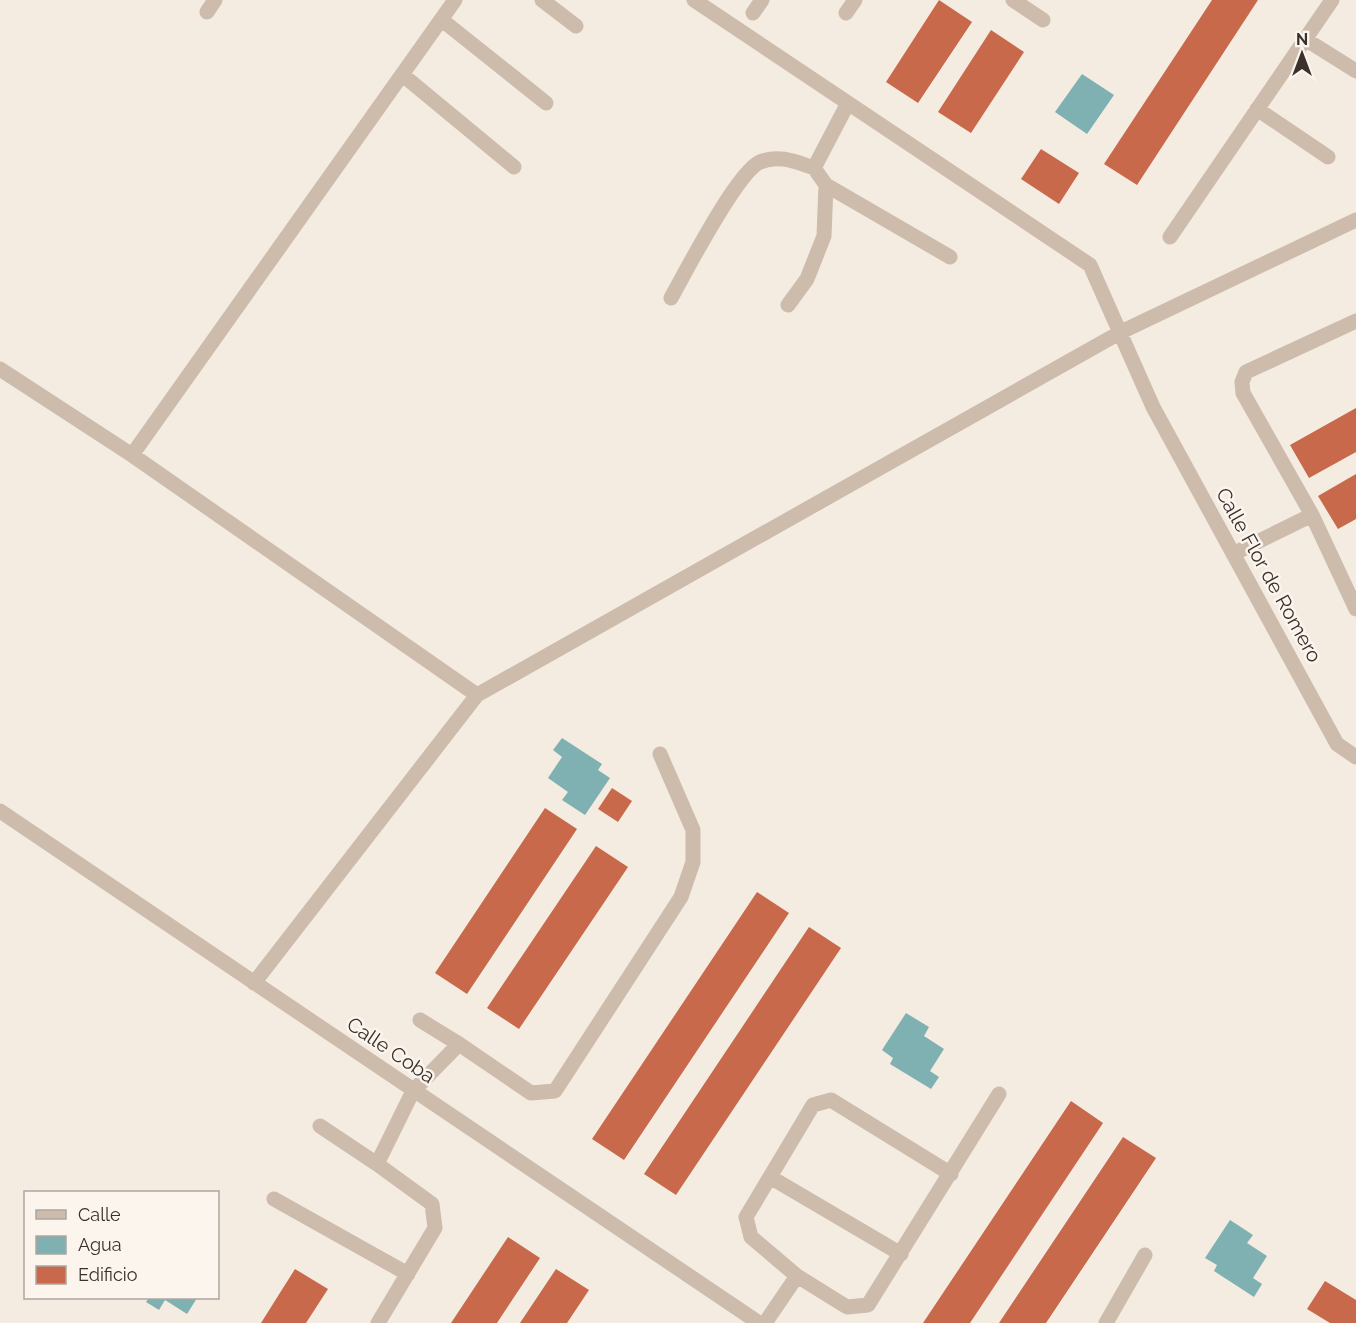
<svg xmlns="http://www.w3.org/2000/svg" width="1356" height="1323" font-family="Raleway,sans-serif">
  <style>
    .water { fill: #7fb0b2 }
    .building { fill: #c8694b }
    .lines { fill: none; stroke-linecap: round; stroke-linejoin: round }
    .minor { stroke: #cdbbac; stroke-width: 15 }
    .labels { text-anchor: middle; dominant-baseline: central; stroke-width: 5; stroke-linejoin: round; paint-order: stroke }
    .street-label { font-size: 20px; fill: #3b302b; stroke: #fbf5ee }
  </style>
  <rect width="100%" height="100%" fill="#f4ebe1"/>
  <!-- water -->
  <path class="water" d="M1082 74 1114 95 1087 134 1055 112Z
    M562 738 602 764 598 770 610 778 585 815 562 800 568 792 548 778 562 757 553 750Z
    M906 1013 929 1027 924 1036 944 1049 930 1071 939 1077 931 1089 890 1064 893 1058 882 1050Z
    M1230 1220 1253 1235 1247 1243 1267 1256 1253 1278 1262 1284 1254 1297 1214 1271 1217 1265 1205 1258Z
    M149 1298H197L187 1314 165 1300 159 1310 146 1302Z"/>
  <!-- building -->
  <path class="building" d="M939 0 972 22 918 103 886 82Z
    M1212 0H1258L1137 185 1104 164Z
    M991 30 1024 52 971 133 938 112Z
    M1041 149 1079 173 1059 204 1021 179Z
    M1356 408V452L1309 478 1290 445Z
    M1356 474V519L1338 529 1318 496Z
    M612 788 632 801 618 822 598 809Z
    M545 808 577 829 467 994 435 973Z
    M596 846 628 867 519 1029 487 1008Z
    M757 892 789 913 624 1160 592 1139Z
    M809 927 841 948 676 1195 644 1174Z
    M1071 1101 1103 1123 970 1323H923Z
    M1123 1137 1156 1158 1046 1323H999Z
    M508 1237 540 1258 497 1323H451Z
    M295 1269 328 1289 306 1323H261Z
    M556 1269 589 1290 567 1323H520Z
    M1325 1281 1356 1300V1323H1330L1307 1309Z"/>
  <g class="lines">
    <!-- minor -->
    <path class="minor" d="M542 0 576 26
      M694 0 1090 265 1153 407 1337 744 1356 757
      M1013 0 1043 20
      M207 12 215 0
      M753 13 762 0
      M846 13 855 0
      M442 20 546 103
      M1305 39 1356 71
      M404 76 514 167
      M1257 109 1328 157
      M826 185 950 257
      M1170 237 1332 0
      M671 298C686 271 737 172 760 162 779 154 796 162 814 168L848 103
      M788 305 807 279 824 236 826 185 814 168
      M1356 321 1246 372 1242 382 1243 393 1312 515 1356 609
      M0 369 132 455 477 695
      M132 455 455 0
      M1233 554 1312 515
      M0 811 759 1323
      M254 983 477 695 1121 332 1356 220
      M420 1020 459 1044
      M320 1126 377 1164
      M770 1177 901 1254
      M274 1199 408 1274
      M797 1276 847 1307 868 1305 999 1094
      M378 1323 435 1228 432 1204 377 1164 413 1091 459 1044 531 1093 555 1091 681 897 693 862V830L660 754
      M765 1323 797 1276 751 1237 746 1217 813 1105 831 1100 951 1174
      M1106 1323 1145 1255"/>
  </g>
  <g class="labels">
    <!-- street labels -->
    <g class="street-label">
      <text transform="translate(1269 575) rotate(61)">Calle Flor de Romero</text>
      <text transform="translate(391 1050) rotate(34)">Calle Coba</text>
    </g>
  </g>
  <!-- legend -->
  <rect x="24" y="1191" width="195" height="108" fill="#fbf5ee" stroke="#aea6a0" stroke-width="1.5"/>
  <rect x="36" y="1210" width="30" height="9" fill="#cdbbac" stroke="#aea6a0" stroke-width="1.5"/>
  <text x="78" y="1221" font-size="18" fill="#3b302b">Calle</text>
  <rect x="36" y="1236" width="30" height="18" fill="#7fb0b2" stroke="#aea6a0" stroke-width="1.5"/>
  <text x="78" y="1251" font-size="18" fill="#3b302b">Agua</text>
  <rect x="36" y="1266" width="30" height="18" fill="#c8694b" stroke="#aea6a0" stroke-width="1.5"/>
  <text x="78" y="1281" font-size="18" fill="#3b302b">Edificio</text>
  <!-- north arrow -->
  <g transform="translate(1302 54)" stroke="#fbf5ee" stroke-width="4.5" paint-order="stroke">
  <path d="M0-4.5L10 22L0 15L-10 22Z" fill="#3b302b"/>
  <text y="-9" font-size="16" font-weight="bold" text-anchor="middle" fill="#3b302b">N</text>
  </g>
</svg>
